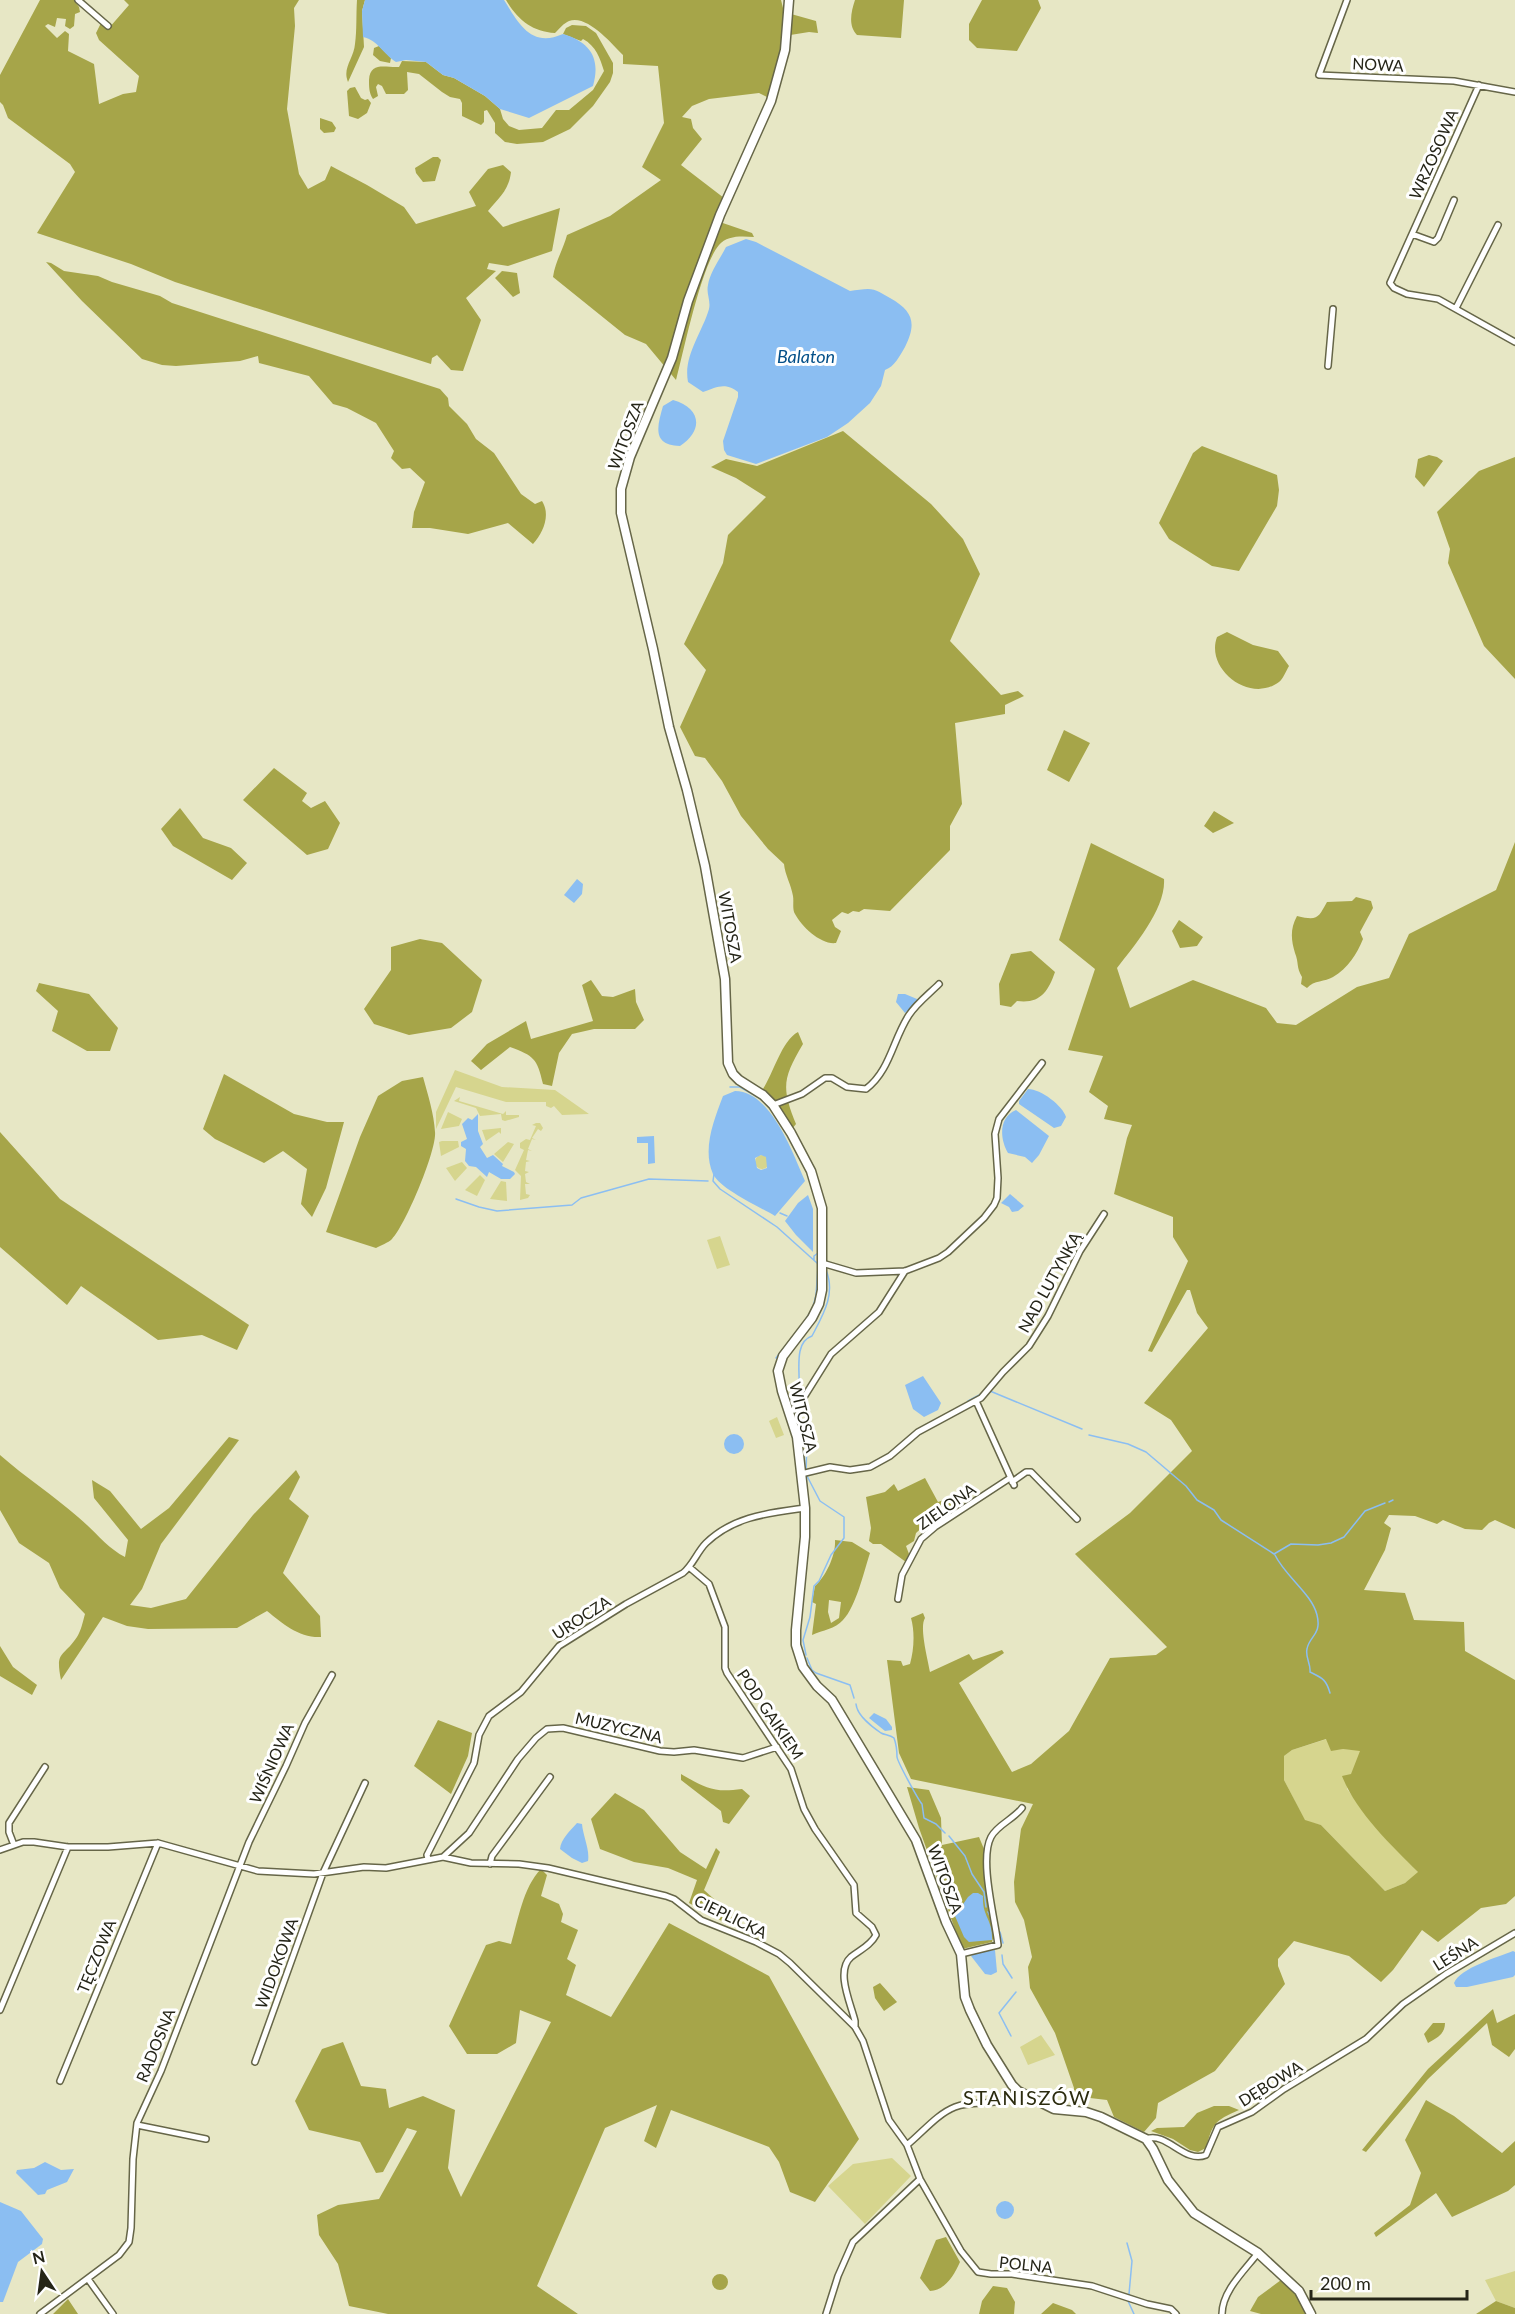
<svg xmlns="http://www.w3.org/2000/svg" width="1515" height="2314" font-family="Lato,sans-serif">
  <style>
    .green { fill: #d6d58e }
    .forest { fill: #a6a549; fill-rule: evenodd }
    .water { fill: #8bbef2; fill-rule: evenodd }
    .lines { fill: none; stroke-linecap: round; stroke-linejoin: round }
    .stream { stroke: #8bbef2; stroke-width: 1.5 }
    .street-casing { stroke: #666648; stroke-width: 8 }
    .secondary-casing { stroke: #666648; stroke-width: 11 }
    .street { stroke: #fff; stroke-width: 5 }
    .secondary { stroke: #fff; stroke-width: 8 }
    .labels { text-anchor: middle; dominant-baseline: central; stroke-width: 6; stroke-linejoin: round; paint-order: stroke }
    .street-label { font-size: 16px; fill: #252518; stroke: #fff }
    .water-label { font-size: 18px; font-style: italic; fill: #045089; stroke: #fff }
    .quarter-label { font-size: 20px; letter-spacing: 1.5px; fill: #2c2c0f; stroke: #fff }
  </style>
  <rect width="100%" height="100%" fill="#e7e7c5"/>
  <!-- green -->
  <path class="green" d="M455 1070 502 1087 555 1090 589 1114 562 1115 554 1106 551 1108 546 1106V1102H506L456 1087 436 1129V1112Z
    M460 1097 459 1101 503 1114 506 1111V1115H519V1117L505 1121 502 1120 501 1114 480 1116 476 1108 454 1101Z
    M448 1112 462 1119 459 1126 441 1129Z
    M536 1123H540L543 1128 541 1131 538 1129 532 1138 536 1140 532 1139 528 1149 532 1151 528 1150 526 1160 530 1161 526 1162 525 1171 529 1172 525 1174 526 1182 530 1184H525L526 1194 530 1195 528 1198 520 1200 521 1176 515 1170 524 1150 520 1148V1143L526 1139 530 1140 536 1126 532 1125Z
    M501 1128V1134L499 1132 486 1141 482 1130Z
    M442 1141H458L459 1147 441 1156 439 1142Z
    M508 1142 514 1144 503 1162 494 1154Z
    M755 1162a7 7 0 1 1 14 0a7 7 0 1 1-14 0Z
    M462 1162 467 1168 455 1181 446 1168Z
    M480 1175 485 1180 477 1196 465 1190Z
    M501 1181 506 1182 507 1201 490 1199Z
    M720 1236 730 1265 717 1269 707 1240Z
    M777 1417 784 1435 776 1438 769 1421Z
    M1327 1739 1331 1750 1343 1749 1361 1750 1347 1789 1384 1837 1419 1873 1405 1883 1385 1891 1321 1825 1305 1821 1284 1780V1756L1292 1750Z
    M1041 2035 1055 2055 1028 2065 1020 2047Z
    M892 2158 911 2176 865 2224 828 2186 853 2164Z
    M1515 2271V2308L1496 2301 1485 2280Z"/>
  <!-- forest -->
  <path class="forest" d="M40 0H74L79 7 80 12 75 14 74 26 70 29 65 26 66 19 57 18 55 27 48 24 45 26 57 38 65 31 69 34 68 51 94 64 99 104 123 94 136 92 139 76 99 40 96 33 101 23 109 28 129 5 124 0H299L294 8 295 26 287 109 299 174 308 189 325 180 331 166 367 185 404 207 416 224 476 206 469 192 488 169 503 165 511 172C509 190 499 198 488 211L503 227 560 208 552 251 508 266 489 263 487 269 496 271 466 298 481 320 463 371 451 370 437 355 432 358 431 364 175 282 131 264 37 233 75 172 70 164 8 118 3 105 0 102V75Z
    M357 0H365L362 11 364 47 348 82C342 68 354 58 355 44 357 30 356 15 357 0Z
    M506 0H781L784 12 816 21 818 33 809 32 784 36 781 57 767 97 759 93 709 99 692 106 682 117 691 119 693 128 702 139 681 165 724 198 714 220 752 233 754 237C742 236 727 235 719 245 701 266 684 350 676 380L646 344 625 335 553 277C555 262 563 250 567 235L610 216 661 180 642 167 664 123 658 66 623 64V55C612 44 587 14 569 21 564 23 559 29 555 33 532 32 517 19 506 0Z
    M855 0H904L901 38 857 35C848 26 851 12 855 0Z
    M982 0H1038L1041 8 1017 51 977 48 969 40V24Z
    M572 25 586 26 596 33 613 63V73L610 82 593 106 570 129 543 142 517 144 505 142 495 133V123L487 110 484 111V122L481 125 462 116V103L460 99 450 97 442 92 419 74 407 72 408 90 404 94H386L382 86 378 84 376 87 378 96 373 99C369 93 369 87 369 80 370 61 386 68 399 67L402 61 426 62 443 75 454 78 485 96 500 109 503 119 509 126 519 130 542 128 556 110H569L593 90 604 71C600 58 596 46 583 39L581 41 563 34 566 28Z
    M379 46 391 58 390 63 380 61 373 55 374 48Z
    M355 87 361 98 365 100 368 99 371 103 367 113 358 119 349 116 347 91 350 88Z
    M320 118 332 122 336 128 334 132 324 133 320 129Z
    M433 157H438L441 160 435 181 423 182 416 173 415 168Z
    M46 262 51 263 64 271 98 276 112 282 160 296 172 303 440 389 448 398 449 406 467 424 476 439 494 453 521 494 535 504 542 501C551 515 543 533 533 544L508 523 468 534 430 528H412L414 512 425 482 410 468 402 469 391 458 394 451 376 423 347 408 333 404 309 376 259 363 258 356 240 361 176 366 162 365 142 359 82 301Z
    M502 271 517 273 520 293 513 297 495 278Z
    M843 431 931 504 963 539 980 574 950 641 1001 695 1018 691 1024 696 1005 705V714L955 723 962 804 950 826V850L890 911 864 909 859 912 853 911 848 914 842 912 832 920 835 927 841 931 836 943C821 945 802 927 795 914 792 909 794 902 793 896 791 884 785 875 784 864L768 849 741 816 722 781 705 758 695 756 680 727 706 670 684 644 723 563 728 535 766 497 736 478 711 467 726 459 757 466Z
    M1202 446 1277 475 1279 490 1277 506 1239 571 1212 566 1169 539 1159 523 1193 453Z
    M1429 455 1437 457 1443 461 1424 487 1415 477 1418 459Z
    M1515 457V679L1484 646 1448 563 1450 549 1437 512 1479 471Z
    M1227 632 1253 645 1278 651 1289 666C1286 671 1283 679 1279 682 1250 704 1205 669 1217 637Z
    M1064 730 1090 743 1069 782 1047 770Z
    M274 768 307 793 302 801 311 808 325 801 340 823 328 849 307 855 243 800Z
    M180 808 203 838 231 848 247 863 232 880 173 846 161 829Z
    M1214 811 1234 823 1213 833 1204 826Z
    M1515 842V1529L1495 1520 1489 1523 1482 1530 1465 1529 1443 1520 1437 1524 1415 1516 1389 1515 1384 1523 1391 1528 1385 1550 1364 1590 1405 1593 1414 1620 1464 1622 1465 1651 1515 1680V1896L1506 1904 1481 1908 1438 1942 1422 1930 1393 1970 1381 1982 1349 1956 1294 1941 1278 1959V1966L1285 1984 1215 2071 1158 2103 1156 2118 1144 2132 1114 2117 1107 2100 1090 2098 1084 2102H1073L1074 2088 1055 2033 1030 1988 1028 1967 1032 1957 1024 1920 1015 1902 1014 1882 1021 1829 1033 1804 911 1779 899 1753 887 1660 901 1661 903 1666 910 1664C914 1650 915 1632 911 1618L923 1613 925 1618C919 1627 928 1660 930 1672L969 1654 973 1660 1002 1650 1004 1653 959 1683 1012 1772 1031 1764 1069 1731 1110 1658 1156 1655 1167 1647 1075 1554 1130 1513 1192 1451 1171 1420 1144 1403 1208 1328 1197 1313 1190 1290H1187L1152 1352 1148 1351 1188 1261 1173 1237V1217L1114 1194 1127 1138 1132 1125 1104 1119 1108 1106 1089 1092 1103 1056 1068 1050 1095 969 1059 940 1091 843 1164 879C1166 908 1135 945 1117 968L1130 1008 1193 980 1266 1008 1277 1023 1296 1025 1357 987 1389 978 1409 934 1496 890ZM1326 1739 1331 1751 1343 1749 1360 1751 1351 1774 1342 1776C1356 1812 1391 1845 1418 1872L1405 1883 1385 1891 1321 1825 1305 1820 1284 1780V1756L1292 1750Z
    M1356 897 1371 901 1373 908 1360 932 1363 939C1357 954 1348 968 1333 977 1325 982 1314 980 1307 988L1301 984 1302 977C1296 967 1299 963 1295 953 1291 940 1290 929 1297 916 1318 921 1318 918 1327 902L1352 901Z
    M1179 920 1203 937 1197 946 1180 948 1172 931Z
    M420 939 442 943 482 980 472 1012 451 1028 409 1035 374 1024 364 1009 391 970V947Z
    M1031 951 1055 972C1048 992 1040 1004 1017 1001L1011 1007 1000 1005 999 984 1011 954Z
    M591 980 602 996 613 997 635 989 636 1002 644 1020 635 1029H594L572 1034 559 1053 552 1086 543 1084C537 1058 534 1056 510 1047L481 1070 471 1061 487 1044 526 1021 531 1039 593 1021 582 985Z
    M39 983 89 994 118 1028 110 1051H87L52 1031 58 1011 36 991Z
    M798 1032 803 1044C783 1078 781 1087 796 1124L792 1129 773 1099 763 1089C773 1074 782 1040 798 1032Z
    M224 1074 294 1114 327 1122H344L326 1188 312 1217 301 1204 307 1169 283 1151 264 1163 215 1139 203 1129Z
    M423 1077C428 1095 434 1114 435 1132 437 1150 405 1226 392 1239 388 1243 381 1245 376 1248L326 1232 360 1137 378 1096 402 1081Z
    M0 1132 60 1199 249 1325 237 1350 202 1335 158 1340 81 1286 67 1305 0 1247Z
    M229 1437 239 1440 161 1544 142 1589 130 1605 151 1608 186 1599 253 1515 296 1470 300 1477 289 1499 309 1516 283 1573 320 1616 321 1637C299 1638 283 1624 267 1611L237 1628 148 1629 127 1626 103 1617 61 1680C55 1650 63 1658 77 1637 81 1631 83 1621 85 1614L60 1588 49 1563 19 1543 0 1510V1455C25 1477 53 1495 78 1517 94 1530 107 1548 125 1557L128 1540 94 1498 92 1480 110 1491 141 1529 169 1508Z
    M925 1478 938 1502 970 1491 975 1490 976 1492 932 1525 926 1524 916 1533 914 1541 906 1546 909 1554 906 1562 881 1544H873L869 1541 871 1528 866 1497 885 1492 894 1484 898 1491Z
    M835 1540 852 1542 870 1553C864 1571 856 1607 843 1620 835 1629 823 1630 812 1635L816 1604 812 1602 815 1586C826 1576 836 1555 835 1540ZM829 1600 841 1602 839 1618 831 1623 828 1612Z
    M0 1646 13 1667 37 1685 32 1695 0 1676Z
    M438 1720 472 1733 468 1756 451 1794 414 1766Z
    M681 1774C706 1788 713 1793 742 1789L750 1796 729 1824 723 1822 721 1811 681 1780Z
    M907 1787 929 1790 941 1818 942 1845 979 1837 984 1849 987 1892 994 1935 992 1942 962 1949 919 1828Z
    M615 1793 644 1810 680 1852 706 1869 716 1848 720 1852 704 1890 724 1908 734 1920 729 1925 689 1903 697 1880 668 1868 634 1862 600 1849 591 1819Z
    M541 1869 547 1875 541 1896 559 1904 563 1914 561 1922 578 1930 567 1959 576 1965 566 1995 611 2017 669 1923 769 1976 859 2139 815 2202 790 2192 779 2162 769 2147 671 2110 656 2148 644 2141 657 2105 605 2128 537 2286 578 2314H388L349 2306 338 2264 319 2235 317 2215 338 2205 379 2199 417 2131 407 2128 383 2172 376 2173 360 2142 309 2130 295 2101 322 2049 343 2042 361 2086 386 2089 389 2108 423 2096 455 2110 448 2168 461 2197 551 2022 520 2010 516 2043 497 2054H467L449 2026 486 1945 499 1941 511 1944C518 1921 523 1887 541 1869Z
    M880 1983 897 2002 884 2011 875 1998 873 1987Z
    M1493 2009 1497 2023 1515 2014V2049L1509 2057 1492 2045 1487 2023 1428 2079 1366 2152 1362 2150 1428 2069Z
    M1433 2023H1445C1445 2034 1437 2038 1428 2043L1424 2034Z
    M1426 2100 1454 2116 1502 2153 1515 2141V2185L1508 2191 1452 2217 1436 2193 1376 2237 1374 2233 1410 2205 1421 2173 1405 2140Z
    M1214 2106H1229L1239 2110C1214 2121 1213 2123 1206 2148L1198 2152 1190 2150 1173 2139 1151 2131 1157 2128 1184 2127 1197 2113Z
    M946 2237 960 2262C954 2275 946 2290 930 2291L920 2278 936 2240Z
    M712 2282a8 8 0 1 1 16 0a8 8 0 1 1-16 0Z
    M1281 2280C1292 2290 1303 2299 1305 2314H1261L1250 2311 1258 2297Z
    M993 2286 1007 2288 1015 2302 1014 2314H979L982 2301Z
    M68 2299 78 2314H53Z
    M1496 2301 1515 2308V2314H1476Z
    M1053 2303 1072 2310 1076 2314H1041Z"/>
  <!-- water -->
  <path class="water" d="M365 0H504C519 24 531 48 563 34 590 42 601 58 593 86L529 118 500 109 485 96 454 78 443 75 426 62 406 60 396 62C382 53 379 41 363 37L362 11Z
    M746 239 756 242 850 291C856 290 863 289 868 289 876 289 883 294 890 298 913 311 917 323 905 347 899 357 895 366 885 370L881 386 870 403 848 423 827 437 756 464 727 455 724 450 723 441 738 397V392C725 382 717 387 703 392L688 382C683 356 702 333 709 309 711 301 706 293 708 285 710 272 720 259 726 247Z
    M673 400C701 408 704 430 680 446 652 445 657 427 663 406Z
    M577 879 583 884 582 894 574 903 564 895Z
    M898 994H905L917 999V1002L905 1013 896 1002Z
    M1028 1089C1041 1089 1063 1106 1066 1117L1061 1126 1054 1128 1019 1104V1101Z
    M735 1091C771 1091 793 1154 805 1181L775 1216C760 1207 720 1189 713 1174 702 1149 714 1120 723 1096ZM761 1155 766 1157 767 1168 761 1170 757 1168 755 1158Z
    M1016 1110 1049 1136 1039 1155 1032 1163 1025 1157 1008 1153C1000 1139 998 1118 1016 1110Z
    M478 1114V1131L483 1144 480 1147 487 1158 493 1155 503 1164 502 1166 514 1172 515 1174 510 1179H501L489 1172 487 1177 476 1167 469 1166 465 1161 466 1149 461 1146V1142L467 1139 462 1124 468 1118 472 1120Z
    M654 1136 655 1163 648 1164V1143H637V1137Z
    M1010 1194 1024 1206 1018 1211 1012 1212 1009 1207 1001 1203Z
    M808 1195 813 1209V1252L796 1235 785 1221 798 1203Z
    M923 1376 941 1403 938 1410 924 1417 913 1409 905 1385Z
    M724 1444a10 10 0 1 1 20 0a10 10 0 1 1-20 0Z
    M874 1713 886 1719 892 1727V1730L885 1731 869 1718Z
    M577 1823 582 1824C583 1836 590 1850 588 1861L582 1863 572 1858 560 1849C561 1839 570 1831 577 1823Z
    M973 1893H978L983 1896C982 1917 993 1919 992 1940L969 1942 964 1937 955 1916 968 1897Z
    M995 1950 997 1972 991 1975 985 1974 971 1956 975 1953Z
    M1513 1951 1515 1952V1975L1513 1977 1467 1987H1456L1454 1983C1460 1968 1498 1957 1513 1951Z
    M45 2162 61 2170 74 2169 67 2182 47 2190 45 2194 38 2195 16 2173 17 2170 34 2168Z
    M996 2210a9 9 0 1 1 18 0a9 9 0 1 1-18 0Z
    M0 2202 21 2211 43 2239 42 2244 18 2262 3 2302H0Z"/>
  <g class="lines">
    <!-- stream -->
    <path class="stream" d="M730 1087H740L761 1099
      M714 1174 713 1181 720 1189 777 1227 817 1263
      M456 1199 479 1207 497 1211 572 1205 581 1198 649 1179 708 1181
      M780 1213 787 1216
      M818 1248V1214
      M814 1260V1256L818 1253
      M813 1307 816 1295 818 1267
      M804 1322 811 1311
      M776 1358 797 1331
      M799 1385C800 1370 794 1342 812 1336 823 1315 836 1294 826 1270
      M990 1391 1082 1429
      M968 1401 983 1393
      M795 1405 798 1389
      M796 1412 807 1441 806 1471
      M1089 1435 1128 1444 1146 1452 1186 1486 1197 1500 1214 1510 1221 1520 1274 1554 1291 1544 1318 1545 1331 1543 1344 1537 1365 1511 1385 1503
      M1389 1502 1393 1500
      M1275 1555C1285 1576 1312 1594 1317 1615 1322 1635 1309 1636 1307 1649 1305 1657 1311 1664 1310 1672 1322 1678 1326 1679 1330 1693
      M806 1655 803 1640 810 1617 814 1586 819 1581 831 1555 844 1538V1517L820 1501 807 1476
      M807 1658 812 1670 816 1673 850 1685 854 1698
      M856 1704C857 1715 872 1727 881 1733 885 1735 890 1735 894 1738 897 1746 897 1750 897 1757 898 1763 919 1801 922 1804L924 1818 936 1824 945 1833
      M949 1836 965 1856 972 1874 984 1892 986 1907
      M988 1912 990 1916
      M1000 1932 1003 1943
      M1002 1955 1003 1964 1012 1978
      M1011 2036 999 2013 1016 1992
      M1127 2243 1132 2261 1129 2294
      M1128 2301 1134 2314"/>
    <defs>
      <path id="street" d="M78 0 108 26
        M1347 0 1319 75 1454 81 1515 92
        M1479 85 1390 283 1394 288 1407 294 1438 299 1515 342
        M1412 234 1434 242 1438 238 1454 200
        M1456 308 1498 225
        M1328 366 1333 309
        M773 1105 802 1094 825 1078H832L847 1087 866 1089C890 1071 893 1039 909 1015 917 1003 929 994 939 984
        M822 1263 856 1273 905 1271 939 1258 948 1252 984 1218 994 1205 997 1198 998 1178 995 1134 999 1119 1042 1063
        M976 1401 1014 1485
        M789 1411 794 1410 801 1402 831 1354 879 1312 905 1271
        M801 1474 830 1467 850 1470 870 1467 890 1456 918 1432 981 1398 1003 1372 1029 1346 1048 1316 1080 1251 1104 1214
        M1012 1482 1026 1472H1031L1077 1519
        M689 1567 709 1584 725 1627V1668L727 1673 791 1769 804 1809 815 1829 854 1885 856 1913 872 1927 876 1935C871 1945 860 1950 851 1957 835 1971 851 2004 855 2021V2027
        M898 1599 902 1575 921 1539 935 1527 1010 1478
        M14 1845 9 1832V1823L45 1767
        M0 1850 23 1842H34L68 1847H108L158 1843 258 1871 314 1874 364 1867 386 1868 443 1857 471 1863 519 1864 548 1868 666 1896 674 1899 701 1920 756 1942 779 1954 790 1963 855 2027 863 2041 889 2120 907 2145 920 2179 961 2251 978 2272 991 2274H1012L1092 2286 1147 2304 1171 2309 1176 2314
        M443 1857 469 1833 518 1759 536 1738 547 1729 563 1728 660 1751 674 1752 694 1750 743 1758 777 1747
        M428 1859 427 1855 474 1763 479 1735 489 1716 521 1692 559 1646 626 1604 683 1573C693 1565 697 1552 706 1543 734 1516 769 1513 805 1508
        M490 1864 492 1856 550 1777
        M961 1954 998 1945C995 1918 979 1860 991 1837 997 1825 1014 1819 1022 1808
        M0 2010 68 1847
        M255 2062 323 1873 365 1783
        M60 2081 158 1843
        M137 2125 206 2139
        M1146 2139C1167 2131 1184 2164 1206 2155L1218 2127 1252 2112 1284 2089 1366 2039 1403 2004 1446 1974 1515 1933
        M907 2145C922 2133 937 2114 955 2107 978 2098 996 2110 1018 2091
        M88 2279 113 2314
        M40 2314 119 2255 129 2242 131 2228 133 2159 137 2123 161 2071 249 1842 286 1766 305 1723 332 1675
        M826 2314 838 2276 853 2242 920 2179
        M1222 2314C1222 2291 1245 2270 1258 2253"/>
      <path id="secondary" d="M789 0 785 50 771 101 720 215 688 301 672 358 630 457 621 489V513L653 649 669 727 687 790 705 866 725 979 728 1063 733 1074 739 1080 763 1095 773 1105 791 1133 811 1171 822 1208V1290L819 1304 812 1318 783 1356 778 1371 782 1391 797 1437 805 1508V1537L796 1630V1645L803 1667 817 1686 832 1700 916 1840 946 1922 961 1954 965 1997 970 2010 987 2045 1012 2085 1018 2091 1054 2109 1086 2112 1101 2117 1146 2139 1153 2149 1168 2180 1194 2213 1258 2253 1299 2291 1311 2314"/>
    </defs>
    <!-- street casing -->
    <use href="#street" class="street-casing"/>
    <!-- secondary casing -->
    <use href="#secondary" class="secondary-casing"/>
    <!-- street -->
    <use href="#street" class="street"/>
    <!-- secondary -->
    <use href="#secondary" class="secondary"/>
  </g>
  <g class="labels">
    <!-- street labels -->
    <g class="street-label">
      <text transform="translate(1378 64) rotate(3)">NOWA</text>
      <text transform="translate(1433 154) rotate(-66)">WRZOSOWA</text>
      <text transform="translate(625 435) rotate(-69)">WITOSZA</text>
      <text transform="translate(731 927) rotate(80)">WITOSZA</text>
      <text transform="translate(1049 1282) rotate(-61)">NAD LUTYNKĄ</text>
      <text transform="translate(804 1417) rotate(76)">WITOSZA</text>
      <text transform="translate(946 1506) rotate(-35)">ZIELONA</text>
      <text transform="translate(581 1617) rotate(-33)">UROCZA</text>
      <text transform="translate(771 1714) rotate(56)">POD GAIKIEM</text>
      <text transform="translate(619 1727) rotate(13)">MUZYCZNA</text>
      <text transform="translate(271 1763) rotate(-66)">WIŚNIOWA</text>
      <text transform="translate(946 1879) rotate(70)">WITOSZA</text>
      <text transform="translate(731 1916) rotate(26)">CIEPLICKA</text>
      <text transform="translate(1455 1953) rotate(-32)">LEŚNA</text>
      <text transform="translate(96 1956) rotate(-68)">TĘCZOWA</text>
      <text transform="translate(276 1963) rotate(-70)">WIDOKOWA</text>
      <text transform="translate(155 2045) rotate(-68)">RADOSNA</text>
      <text transform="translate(1270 2083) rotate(-32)">DĘBOWA</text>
      <text transform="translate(1026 2264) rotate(6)">POLNA</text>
    </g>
    <!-- water labels -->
    <g class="water-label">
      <text x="806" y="356">Balaton</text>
    </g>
    <!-- quarter labels -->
    <g class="quarter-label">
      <text x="1027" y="2097">STANISZÓW</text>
    </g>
  </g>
  <!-- north arrow -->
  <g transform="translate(42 2272) rotate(347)" stroke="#ffffff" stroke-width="4.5" paint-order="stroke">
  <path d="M0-4.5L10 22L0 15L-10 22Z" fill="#252518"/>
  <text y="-9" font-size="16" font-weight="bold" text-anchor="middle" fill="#252518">N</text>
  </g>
  <!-- scale -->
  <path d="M1311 2290v9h156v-9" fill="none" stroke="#252518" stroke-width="3"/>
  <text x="1320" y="2290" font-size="18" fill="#252518" stroke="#ffffff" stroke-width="4.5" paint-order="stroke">200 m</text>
</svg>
